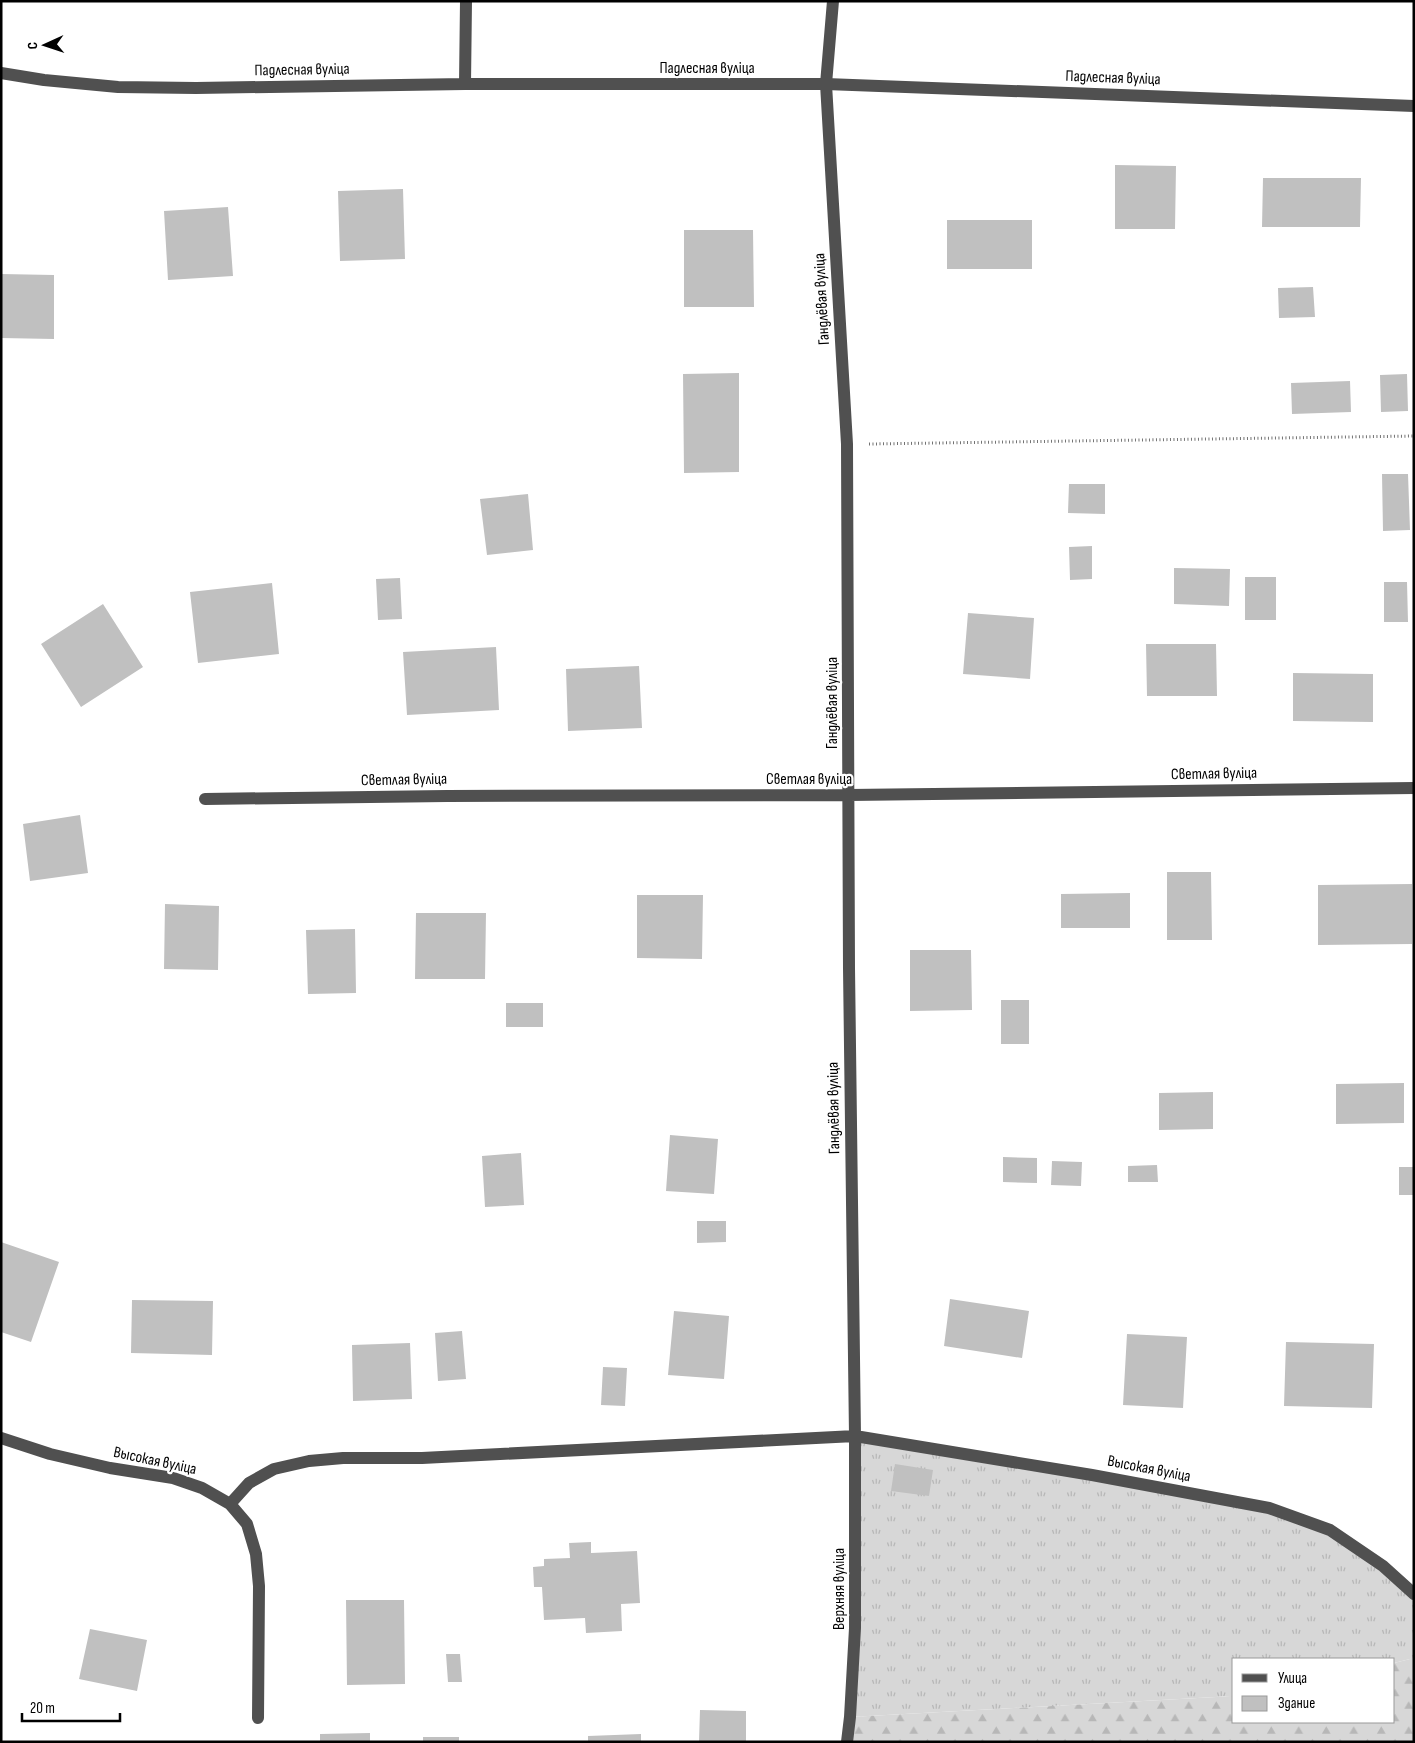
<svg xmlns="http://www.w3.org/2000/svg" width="1415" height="1743" font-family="'Sofia Sans Condensed',sans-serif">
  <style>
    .grass { fill: url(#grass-tufts) }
    .forest { fill: url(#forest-firs) }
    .building { fill: #c0c0c0 }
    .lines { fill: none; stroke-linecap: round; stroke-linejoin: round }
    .path { stroke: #727272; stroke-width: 3; stroke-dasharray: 1 2.5; stroke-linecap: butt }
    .minor { stroke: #505050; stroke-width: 12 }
    .labels { text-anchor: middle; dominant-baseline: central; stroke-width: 4.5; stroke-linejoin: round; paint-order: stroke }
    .street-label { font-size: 16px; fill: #000; stroke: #fff }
  </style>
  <defs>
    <pattern id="grass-tufts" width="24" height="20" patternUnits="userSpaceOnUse" patternTransform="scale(1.25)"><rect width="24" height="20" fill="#d7d7d7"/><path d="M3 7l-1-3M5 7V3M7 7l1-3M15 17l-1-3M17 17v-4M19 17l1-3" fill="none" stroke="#b7b7b7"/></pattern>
    <pattern id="forest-firs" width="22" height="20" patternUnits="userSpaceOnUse" patternTransform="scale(1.25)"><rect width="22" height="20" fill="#d7d7d7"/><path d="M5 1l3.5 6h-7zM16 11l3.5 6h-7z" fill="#b7b7b7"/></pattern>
  </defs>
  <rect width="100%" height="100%" fill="#fff"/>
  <!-- grass -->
  <path class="grass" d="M855 1436 1269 1508 1330 1530 1414 1594V1658L1394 1663V1659H1234V1696L850 1717Z"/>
  <!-- forest -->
  <path class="forest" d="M1414 1658V1742H847L850 1717 1234 1696V1722H1394V1663Z"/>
  <!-- building -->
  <path class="building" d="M1115 165 1176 166 1175 229H1115Z
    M1263 178H1361L1360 227H1262Z
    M403 189 405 259 340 261 338 191Z
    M228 207 233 276 168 280 164 211Z
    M947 220H1032V269H947Z
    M684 230H753L754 307H684Z
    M1 274 54 275V339L1 338Z
    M1313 287 1315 317 1279 318 1278 288Z
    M739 373V472L684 473 683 374Z
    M1407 374 1408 411 1381 412 1380 375Z
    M1350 381 1351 412 1292 414 1291 383Z
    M1382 474H1408L1410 530 1383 531Z
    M1069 484H1105V514L1068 513Z
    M528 494 533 550 487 555 480 499Z
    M1092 546V579L1070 580 1069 547Z
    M1174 568 1230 569 1229 606 1174 604Z
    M1245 577H1276V620H1245Z
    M400 578 402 619 378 620 376 579Z
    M1384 582H1407L1408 622H1384Z
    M272 583 279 654 198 663 190 592Z
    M103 604 143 667 81 707 41 644Z
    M968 613 1034 618 1030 679 963 674Z
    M1146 644H1216L1217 696H1147Z
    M496 647 499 710 407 715 403 652Z
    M639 666 642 728 568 731 566 669Z
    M1293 673 1373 674V722L1293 721Z
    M80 815 88 873 30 881 23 824Z
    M1167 872H1211L1212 940H1167Z
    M1412 884V944L1318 945V885Z
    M1130 893V928H1061V894Z
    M637 895H703L702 959 637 958Z
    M165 904 219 906 218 970 164 969Z
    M416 913H486L485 979H415Z
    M355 929 356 993 308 994 306 930Z
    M910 950H971L972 1010 910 1011Z
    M1001 1000H1029V1044H1001Z
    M506 1003H543V1027H506Z
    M1404 1083V1123L1336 1124V1084Z
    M1213 1092V1129L1159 1130V1093Z
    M670 1135 718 1139 714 1194 666 1191Z
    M521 1153 524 1205 485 1207 482 1156Z
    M1003 1157 1037 1158V1183L1003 1182Z
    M1052 1161 1082 1162 1081 1186 1051 1185Z
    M1157 1165 1158 1182H1128V1166Z
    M1399 1167H1414V1195H1399Z
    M697 1221H726V1242L697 1243Z
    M1 1242 59 1262 31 1342 1 1332Z
    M950 1299 1029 1311 1022 1358 944 1346Z
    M132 1300 213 1301 212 1355 131 1353Z
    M674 1311 729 1316 724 1379 668 1375Z
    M462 1331 466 1379 438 1381 435 1333Z
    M1127 1334 1187 1337 1183 1408 1123 1405Z
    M1286 1342 1374 1344 1372 1408 1284 1406Z
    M410 1343 412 1399 353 1401 352 1345Z
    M603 1367 627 1368 625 1406 601 1405Z
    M895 1464 933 1470 929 1496 891 1491Z
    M591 1542V1553L637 1551 640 1603 621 1604 622 1631 586 1633 585 1618 544 1620 542 1587H534L533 1567 544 1566V1559L570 1558 569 1543Z
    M346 1600H404L405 1684 347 1685Z
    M90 1629 147 1640 137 1691 79 1679Z
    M446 1654H460L462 1682H448Z
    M700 1710 746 1711V1742H699Z
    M370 1733V1742H320V1734Z
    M641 1734V1742H588V1736Z
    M423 1737H459V1742H423Z"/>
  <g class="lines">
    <!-- path -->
    <path class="path" d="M869 444 1414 436"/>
    <!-- minor -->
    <path class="minor" d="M833 1 826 84 847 444 849 968 855 1436V1628L850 1717 847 1742
      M1 73 44 80 118 87 196 88 465 84H826L1414 106
      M465 84 466 1
      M205 799 447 796 849 795 1414 788
      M1 1438 50 1454 110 1468 173 1478 202 1488 230 1504 247 1524 256 1554 259 1586 258 1718
      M230 1504 249 1483 274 1469 309 1461 343 1458H422L855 1436 1092 1475 1269 1508 1330 1530 1383 1566 1414 1594"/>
  </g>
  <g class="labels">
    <!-- street labels -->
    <g class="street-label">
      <text x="707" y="68">Падлесная вуліца</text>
      <text transform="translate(302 70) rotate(-1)">Падлесная вуліца</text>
      <text transform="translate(1113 78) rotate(2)">Падлесная вуліца</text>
      <text transform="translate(822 299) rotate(-93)">Гандлёвая вуліца</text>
      <text transform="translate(832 703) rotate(-90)">Гандлёвая вуліца</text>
      <text transform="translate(1214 774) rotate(-1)">Светлая вуліца</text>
      <text x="809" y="779">Светлая вуліца</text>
      <text transform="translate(404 780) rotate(-1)">Светлая вуліца</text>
      <text transform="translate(834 1108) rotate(-91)">Гандлёвая вуліца</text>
      <text transform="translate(155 1461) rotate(12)">Высокая вуліца</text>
      <text transform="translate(1149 1469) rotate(11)">Высокая вуліца</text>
      <text transform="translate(839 1589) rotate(-90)">Верхняя вуліца</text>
    </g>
  </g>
  <!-- border -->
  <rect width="1415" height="1743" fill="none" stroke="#000000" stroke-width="5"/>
  <!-- legend -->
  <rect x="1232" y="1658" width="162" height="65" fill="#ffffff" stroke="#999999"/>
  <rect x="1242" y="1674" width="25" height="8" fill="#505050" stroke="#999999"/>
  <text x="1278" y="1683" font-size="15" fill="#000000">Улица</text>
  <rect x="1242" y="1696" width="25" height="15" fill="#c0c0c0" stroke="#999999"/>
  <text x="1278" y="1708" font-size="15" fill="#000000">Здание</text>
  <!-- north arrow -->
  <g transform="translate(45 45) rotate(267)" stroke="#ffffff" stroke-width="4" paint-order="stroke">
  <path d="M0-4L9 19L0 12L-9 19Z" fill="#000000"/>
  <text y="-8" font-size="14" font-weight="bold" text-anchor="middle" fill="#000000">С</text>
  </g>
  <!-- scale -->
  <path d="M22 1713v8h98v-8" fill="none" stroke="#000000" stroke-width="2.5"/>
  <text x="30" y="1713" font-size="15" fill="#000000" stroke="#ffffff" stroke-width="4" paint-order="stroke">20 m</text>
</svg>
